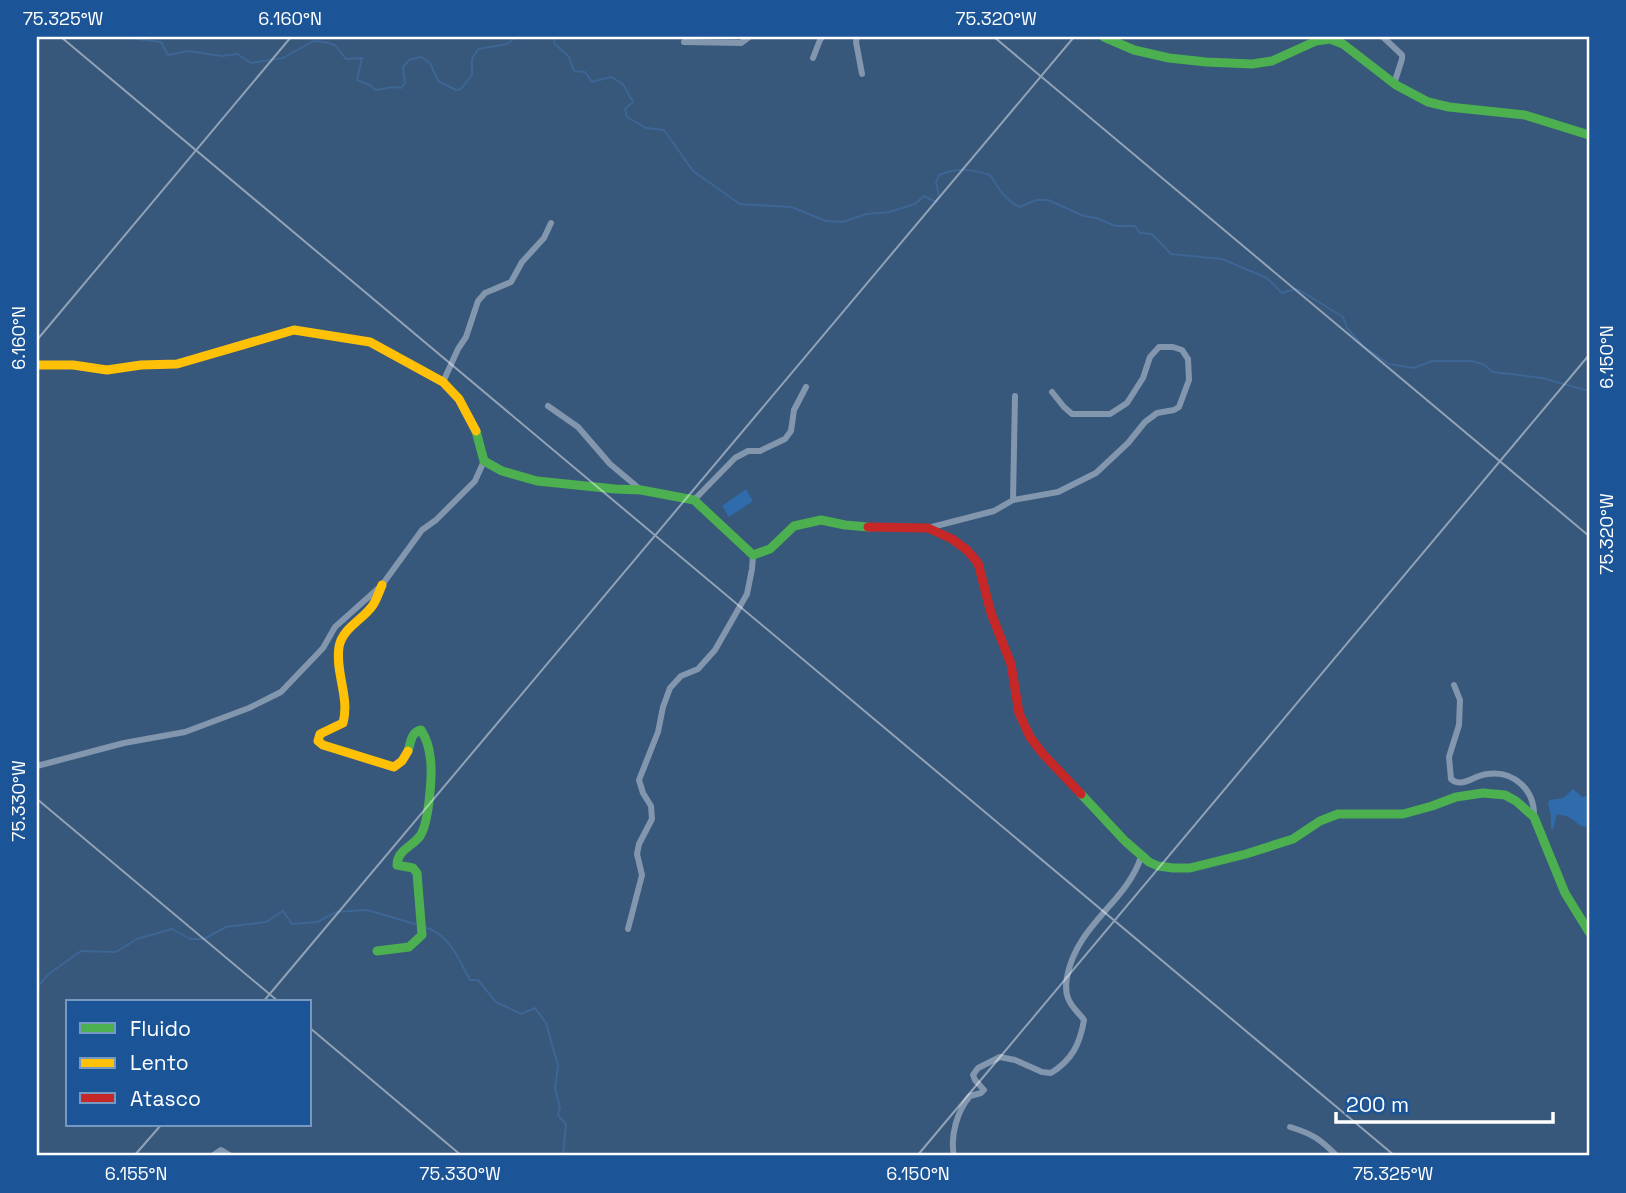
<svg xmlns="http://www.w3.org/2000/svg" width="1626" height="1193" font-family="'Space Grotesk',sans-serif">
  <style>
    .green { fill: #306cac }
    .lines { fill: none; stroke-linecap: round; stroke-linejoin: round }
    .stream { stroke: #3d6694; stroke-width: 2 }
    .street { stroke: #8296ad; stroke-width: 6 }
    .fast { stroke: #4caf50; stroke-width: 9 }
    .slow { stroke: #ffc107; stroke-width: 9 }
    .jam { stroke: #c62828; stroke-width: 9 }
    .ticks { fill: none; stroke: #fff; stroke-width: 2; stroke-opacity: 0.45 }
    .neatline { fill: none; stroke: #fff; stroke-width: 2.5 }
    .ticks-label { font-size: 18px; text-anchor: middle; fill: #fff }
  </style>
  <rect width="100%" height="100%" fill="#37577b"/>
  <!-- green -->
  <path class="green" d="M746 489 753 501 729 517 722 506Z
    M1573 789 1582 797 1589 796V826C1579 828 1579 824 1572 819 1568 816 1561 815 1557 814L1553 829H1551V815L1548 803 1550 800 1563 798Z"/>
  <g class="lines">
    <!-- stream -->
    <path class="stream" d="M86 37 87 38 104 37
      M121 37 161 42 168 55 188 51 222 56 237 54 251 63 283 58 313 41 324 42 335 45 346 59 362 58 357 80 370 85 375 90 394 87 401 88 405 83 403 67 409 60 421 57 430 63 438 81 456 90 461 89 472 75V59L478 49 507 44 516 37
      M553 37 555 44 569 57 574 71 585 72 592 82 611 77 623 84 633 102 625 109 627 117 646 128 664 130 693 171 740 204 791 207 826 221 843 222 866 214 889 212 915 204 924 196 936 202 939 196 936 183 939 175C957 168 972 169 990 175 998 188 1005 200 1020 207L1036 200H1048L1084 216 1096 218 1116 226H1135L1140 233 1152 234 1171 254 1222 259 1267 278 1282 293 1296 289 1301 291 1343 317 1347 328 1363 346 1389 364 1414 368 1432 361H1471L1483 364 1493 372 1542 378 1589 391
      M424 927C451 935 457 957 470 980H478L496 1002 521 1014 535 1008 546 1023 558 1066 555 1089 560 1107 558 1115 566 1124 563 1156
      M37 987 50 973 81 951 116 952 137 939 172 929 190 939H204L226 927 266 922 283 911 292 924 317 922 336 912 367 910 415 924"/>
    <!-- street -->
    <path class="street" d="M857 37 856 42 862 74
      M1383 37 1402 55V59L1394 84
      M684 42 741 43 749 37
      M813 58 820 40 822 37
      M443 382 458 349 466 337 478 301 485 293 511 282 522 262 544 238 551 223
      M548 406 578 427 610 464 641 490
      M694 500 735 458 748 451H760L785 439 791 431 794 410 806 387
      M1013 500 1058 492 1096 473 1128 443 1145 422 1157 413 1174 410 1179 407 1189 380 1188 359 1182 350 1173 347H1159L1150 357 1143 378 1127 403 1110 414H1072L1064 407 1052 392
      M928 528 994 511 1013 500 1015 396
      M1454 685 1460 700 1459 725 1449 757 1451 779C1462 789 1474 775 1487 774 1515 770 1535 791 1534 817
      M37 766 124 743 185 732 249 708 281 692 323 648 335 627 382 585 422 530 436 520 475 481 484 461
      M628 929 642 875 637 854 639 844 652 819 651 806 643 793 639 780 658 732 663 707 670 688 681 676 698 669 715 650 747 594 752 569 753 555
      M1290 1127C1313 1134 1320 1139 1337 1156
      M212 1156 221 1150 231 1156
      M954 1156C950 1136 957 1111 970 1096L981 1093 984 1090 975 1080 973 1075 978 1068 1000 1057 1015 1060 1042 1072 1051 1073C1072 1060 1080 1044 1084 1020 1079 1013 1071 1007 1068 998 1065 991 1066 984 1067 977 1077 924 1126 903 1141 857"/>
    <!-- fast -->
    <path class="fast" d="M1104 37 1134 50 1169 58 1206 62 1252 64 1272 61 1316 41 1330 39 1343 44 1396 85 1428 102 1449 107 1525 115 1589 135
      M476 431 484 461 502 471 537 481 615 489 641 490 694 500 753 555 770 549 794 526 821 520 845 525 868 527
      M1081 794 1125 841 1149 862 1158 866 1173 868H1190L1246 854 1293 839 1320 821 1338 814H1403L1432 806 1456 797 1483 793 1505 795 1516 801 1534 817 1565 893 1589 932
      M377 951 409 947 422 935 417 873 413 868 397 865C397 850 412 847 420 836 429 823 433 772 430 756 429 746 426 738 421 730 411 732 411 742 408 751"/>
    <!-- slow -->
    <path class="slow" d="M37 365H73L107 370 141 365 177 364 294 330 370 342 443 382 459 399 476 431
      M382 585C379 592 377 599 373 605 363 620 342 628 339 647 335 673 350 697 343 723L320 734 318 741 323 745 394 767 402 761 408 751"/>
    <!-- jam -->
    <path class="jam" d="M868 527 928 528 952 539 967 550 978 563 991 613 1011 664 1019 713 1030 737 1043 754 1081 794"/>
  </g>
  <!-- ticks -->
  <path class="ticks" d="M61 37 1395 1156M994 37 1589 536M37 340 291 37M37 799 279 1002M263 1002 1074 37M310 1028 462 1156M134 1156 161 1125M917 1156 1589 355"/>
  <!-- border -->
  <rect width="1626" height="1193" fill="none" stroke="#1b5597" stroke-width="77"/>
  <!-- legend -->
  <rect x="66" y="1000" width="245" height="126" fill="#1b5597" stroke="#7699c1" stroke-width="2"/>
  <rect x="80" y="1023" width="35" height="10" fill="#4caf50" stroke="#7699c1" stroke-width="2"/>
  <text x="130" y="1036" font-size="21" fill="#ffffff">Fluido</text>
  <rect x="80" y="1058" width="35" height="10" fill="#ffc107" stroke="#7699c1" stroke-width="2"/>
  <text x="130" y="1070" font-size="21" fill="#ffffff">Lento</text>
  <rect x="80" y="1093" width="35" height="10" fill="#c62828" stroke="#7699c1" stroke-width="2"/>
  <text x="130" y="1106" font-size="21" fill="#ffffff">Atasco</text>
  <!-- scale -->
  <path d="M1336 1112v10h217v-10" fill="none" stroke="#ffffff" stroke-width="3.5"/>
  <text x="1346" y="1112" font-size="21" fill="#ffffff" stroke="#1b5597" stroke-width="5" paint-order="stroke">200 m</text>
  <rect x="38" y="38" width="1550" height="1116" class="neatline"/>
  <g class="ticks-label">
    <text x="63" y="25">75.325°W</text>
    <text x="290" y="25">6.160°N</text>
    <text x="996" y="25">75.320°W</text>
    <text transform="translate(19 338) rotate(-90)" y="6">6.160°N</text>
    <text transform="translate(1607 357) rotate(-90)" y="6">6.150°N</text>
    <text transform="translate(1607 534) rotate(-90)" y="6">75.320°W</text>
    <text transform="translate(19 801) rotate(-90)" y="6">75.330°W</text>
    <text x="136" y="1180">6.155°N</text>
    <text x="460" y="1180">75.330°W</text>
    <text x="918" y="1180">6.150°N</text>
    <text x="1393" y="1180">75.325°W</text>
  </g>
</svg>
